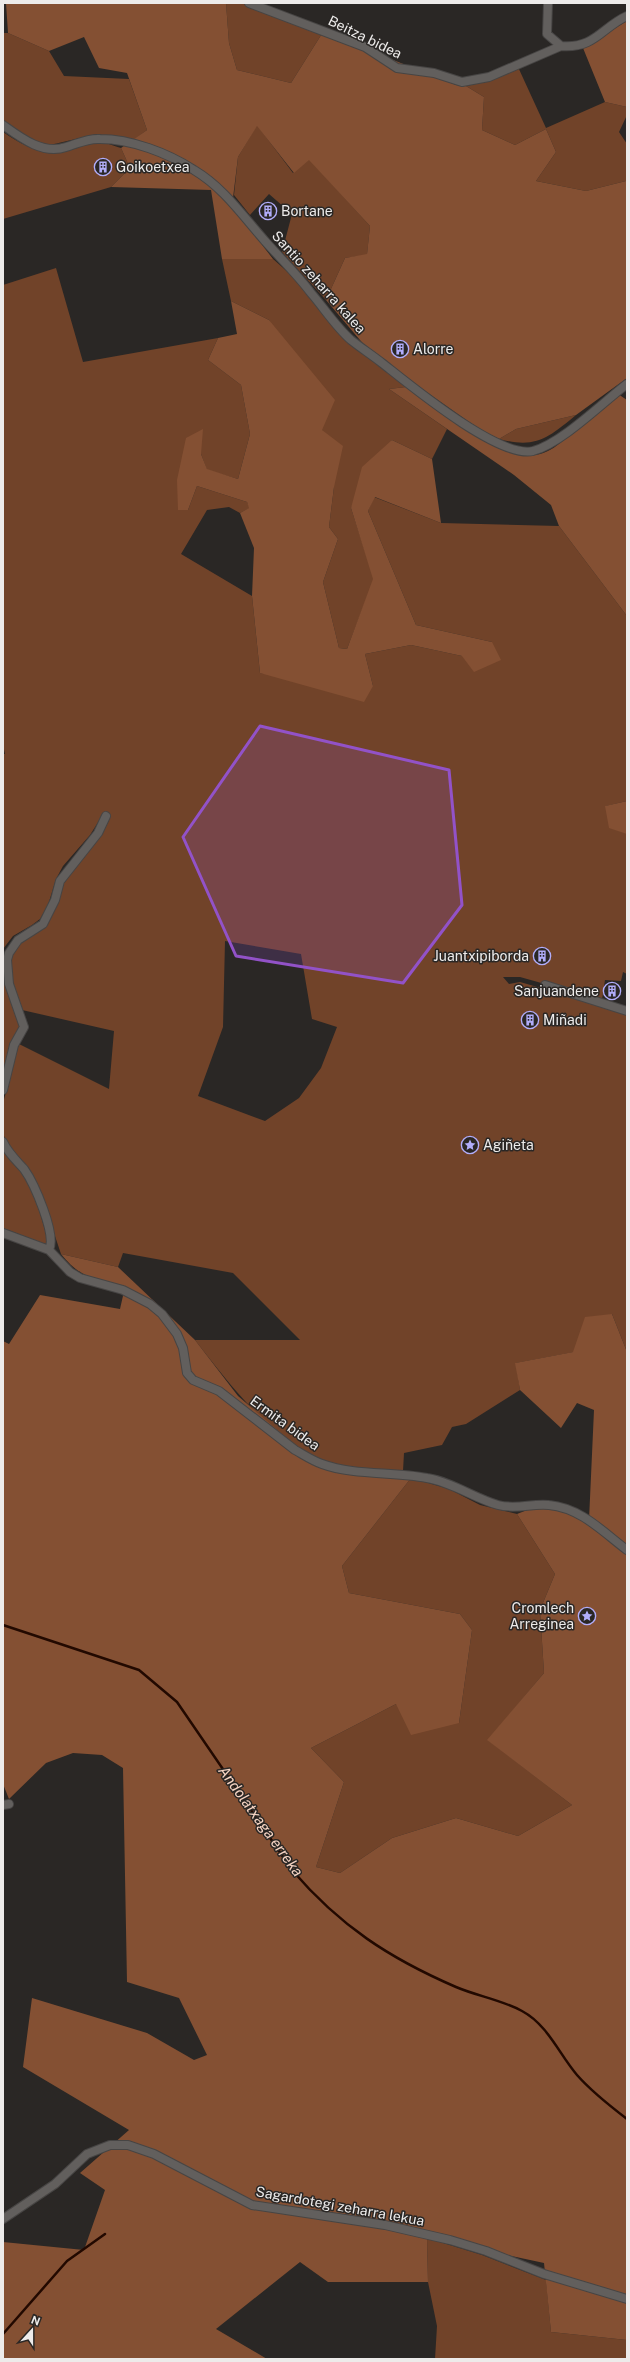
<svg xmlns="http://www.w3.org/2000/svg" width="630" height="2362" font-family="'Public Sans',sans-serif">
  <style>
    .green { fill: #714329; fill-rule: evenodd }
    .forest { fill: #845033 }
    .lines { fill: none; stroke-linecap: round; stroke-linejoin: round }
    .stream { stroke: #220900; stroke-width: 2.5 }
    .street-casing { stroke: #474544; stroke-width: 10 }
    .street { stroke: #625f5d; stroke-width: 8 }
    .marked { fill: #9252c8; fill-opacity: 0.2; stroke: #9252c8; stroke-width: 3; stroke-linejoin: round }
    .labels { text-anchor: middle; dominant-baseline: central; stroke-width: 3; stroke-linejoin: round; paint-order: stroke }
    .street-label { font-size: 14px; fill: #edebea; stroke: #2a2725 }
    .poi-label { font-size: 14px; fill: #edebea; stroke: #2a2725; text-anchor: start }
    .water-label { font-size: 15px; font-style: italic; fill: #f7d5c4; stroke: #2a2725 }
  </style>
  <rect width="100%" height="100%" fill="#2a2725"/>
  <!-- green -->
  <path class="green" d="M226 3H241L323 32 291 83 237 70 229 43Z
    M3 33H8L49 51 64 76 129 79 147 130 132 141 97 134 50 145 36 142 3 122Z
    M518 67 546 128 605 102 627 107V115L619 132 627 144 626 181 586 191 536 181 556 152 546 129 515 145 482 130 484 97 466 86 480 83Z
    M257 125 293 173 309 159 370 226 367 255 345 258 326 300 282 252 292 214 269 194 250 215 234 195 238 157Z
    M3 132C23 146 45 157 70 150 80 148 87 142 97 142 105 142 114 146 121 148L130 168 111 187 3 219Z
    M222 259H273L299 282 351 344 406 387 389 389 447 429 432 459 392 440 351 508 374 579 347 649 339 648 323 582 338 539 329 527 334 487 322 430 269 320 231 301Z
    M56 268 83 362 218 338 208 360 241 385 250 434 238 479 207 470 201 454 178 510H188L197 486 247 502 250 508 240 513 229 507 207 510 181 554 252 596 260 673 373 686 365 654 411 645 462 656 492 642 416 625 368 511 374 497 441 523 559 526 627 616V801L606 806 627 834V974L623 972 621 981 605 980 602 1000 520 977H503L509 984 520 982 534 986 627 1014V1352L612 1314 574 1352 516 1363 520 1390 466 1424 452 1427 442 1445 404 1453 403 1471C383 1469 352 1470 333 1464 278 1448 229 1384 195 1340H300L233 1273 123 1253 118 1267 61 1254 42 1197 10 1150 4 1136 3 1103 19 1044 109 1089 114 1031 22 1010C16 994 7 975 11 957 15 938 33 939 44 927 56 914 55 894 65 879 77 859 95 844 107 823L102 816 90 835 63 866 56 879 48 905 40 919 32 925 13 936 3 949V754H5L3 745V285ZM225 941 301 954 312 1019 337 1027 321 1068 299 1098 265 1121 198 1096 223 1027Z
    M576 415C548 438 536 449 499 439L516 429Z
    M3 977H5L20 1027 3 1079Z
    M3 1148 23 1173 34 1193 47 1237 48 1242 45 1244 3 1228Z
    M411 1478 449 1489 480 1505 517 1514 555 1574 540 1610 544 1673 488 1740 572 1805 518 1836 456 1818 392 1838 340 1873 316 1867 344 1782 311 1748 396 1704 459 1723 472 1630 460 1614 349 1593 342 1566Z
    M427 2238 482 2255 546 2280 551 2332 627 2340V2359H435L437 2326 428 2282Z"/>
  <!-- forest -->
  <path class="forest" d="M6 3H226L229 43 237 70 291 83 323 32 456 85 466 86 484 97 482 130 515 145 546 129 556 152 536 181 586 191 626 181 627 179V378L576 415 516 429 499 439 482 431 371 353 326 300 345 258 367 254 370 226 309 160 294 173 257 126 238 157 232 206 273 259H222L211 190 111 187 130 168 121 148 147 130 127 73 99 68 84 37 49 51 8 33Z
    M627 21V107L605 102 583 48Z
    M231 301 269 320 335 400 322 430 343 446 334 487 329 527 338 539 323 582 339 648 347 649 373 579 351 508 362 467 392 440 432 459 441 523 375 497 368 511 416 625 492 642 501 660 474 672 462 656 411 645 365 654 373 686 364 702 260 673 252 596 254 548 240 513 249 508 247 502 197 486 188 510H178L177 480 186 438 203 429 201 454 207 469 238 479 250 434 241 385 208 360 218 338 237 334Z
    M406 387 498 448C543 467 555 447 587 420 597 411 608 403 618 394L627 400V616L559 526 551 505 514 475 389 389Z
    M627 801V834L609 828 605 806Z
    M61 1254 118 1267 195 1340 238 1396 298 1448 334 1465 403 1471 411 1478 342 1566 349 1593 460 1614 472 1630 459 1723 411 1735 396 1704 311 1748 344 1782 316 1867 340 1873 392 1838 456 1818 518 1836 572 1805 487 1740 544 1673 540 1610 555 1574 517 1514 545 1503 589 1520 594 1410 577 1403 561 1428 520 1390 515 1363 573 1352 585 1317 612 1314 627 1352V2340L551 2332 544 2263 427 2238 428 2282H328L300 2262 216 2329 267 2359H3V2242L84 2250 105 2190 80 2173 129 2130 23 2067 32 1998 147 2033 194 2060 207 2055 179 1998 127 1982 123 1768 102 1755 73 1753 46 1763 9 1799 3 1784V1341L9 1344 40 1295 120 1309 125 1287C96 1279 81 1279 61 1254Z"/>
  <g class="lines">
    <!-- stream -->
    <path class="stream" d="M3 1625 139 1670 177 1702 292 1870C340 1926 389 1958 456 1987 477 1996 502 2000 522 2011 548 2025 559 2054 577 2075 591 2091 610 2106 627 2119
      M3 2334 67 2261 105 2234"/>
    <defs>
      <path id="street" d="M249 3 365 47 397 68 434 73 462 82 489 77 561 46
        M548 3 547 34 561 46C595 49 602 27 627 16
        M3 125C21 138 43 155 66 147 77 144 87 138 100 139 131 139 168 153 194 170 224 188 242 215 265 241 280 258 297 274 311 293 324 308 336 327 351 340 361 348 372 355 382 363 410 385 499 459 533 451 562 443 602 403 627 384
        M545 985 627 1011
        M3 1090 14 1045 24 1027 9 984 7 960 9 953 18 940 43 924 55 900 60 881 98 833 106 816
        M3 1142C8 1153 16 1160 24 1169 34 1183 57 1235 49 1250
        M3 1233 49 1250 70 1272 80 1278 123 1290 150 1304 162 1314 177 1334 183 1348 187 1373 193 1380 219 1391 295 1450C304 1455 313 1461 322 1464 355 1476 393 1471 427 1478 452 1482 474 1498 498 1505 516 1510 532 1503 549 1505 581 1508 603 1532 627 1550
        M3 1805 9 1804
        M3 2219 55 2184 87 2154 110 2145H128L154 2154 252 2205 385 2225 450 2240 486 2251 544 2274 627 2299"/>
    </defs>
    <!-- street casing -->
    <use href="#street" class="street-casing"/>
    <!-- street -->
    <use href="#street" class="street"/>
  </g>
  <!-- marked area -->
  <path class="marked" d="M260 726 449 770 462 905 403 983 236 956 183 837Z"/>
  <!-- icons -->
  <defs>
    <symbol id="building-ring" viewBox="-11 -11 22 22"><circle r="9.5" fill="#2a2725" stroke="#b1adfa" stroke-width="1.5"/><path d="M-4-6H4V6H1V3H-1V6H-4ZM-2.5-4.3h1.7v1.8h-1.7ZM.8-4.3h1.7v1.8H.8ZM-2.5-1h1.7V.8h-1.7ZM.8-1h1.7V.8H.8Z" fill="#b1adfa"/></symbol>
    <symbol id="sight-ring" viewBox="-11 -11 22 22"><circle r="9.5" fill="#2a2725" stroke="#b1adfa" stroke-width="1.5"/><path d="M0-6L1.8-2.2L6-1.7L2.9 1.2L3.7 5.4L0 3.3L-3.7 5.4L-2.9 1.2L-6-1.7L-1.8-2.2Z" fill="#b1adfa"/></symbol>
  </defs>
  <g fill-rule="evenodd">
    <use href="#building-ring" x="93" y="157" width="20" height="20"/>
    <use href="#building-ring" x="258" y="201" width="20" height="20"/>
    <use href="#building-ring" x="390" y="339" width="20" height="20"/>
    <use href="#building-ring" x="532" y="946" width="20" height="20"/>
    <use href="#building-ring" x="602" y="981" width="20" height="20"/>
    <use href="#building-ring" x="520" y="1010" width="20" height="20"/>
    <use href="#sight-ring" x="460" y="1135" width="20" height="20"/>
    <use href="#sight-ring" x="577" y="1606" width="20" height="20"/>
  </g>
  <g class="labels">
    <!-- street labels -->
    <g class="street-label">
      <text transform="translate(365 37) rotate(26)">Beitza bidea</text>
      <text transform="translate(319 282) rotate(48)">Santio zeharra kalea</text>
      <text transform="translate(285 1423) rotate(36)">Ermita bidea</text>
      <text transform="translate(340 2206) rotate(10)">Sagardotegi zeharra lekua</text>
    </g>
    <!-- poi labels -->
    <g class="poi-label">
      <text x="116" y="167">Goikoetxea</text>
      <text x="281" y="211">Bortane</text>
      <text x="413" y="349">Alorre</text>
      <text x="529" y="956" text-anchor="end">Juantxipiborda</text>
      <text x="599" y="991" text-anchor="end">Sanjuandene</text>
      <text x="543" y="1020">Miñadi</text>
      <text x="483" y="1145">Agiñeta</text>
      <text x="574" y="1608" text-anchor="end">Cromlech<tspan x="574" dy="16">Arreginea</tspan></text>
    </g>
    <!-- water labels -->
    <g class="water-label">
      <text transform="translate(261 1821) rotate(54)">Andolatxaga erreka</text>
    </g>
  </g>
  <!-- border -->
  <rect width="630" height="2362" fill="none" stroke="#edebea" stroke-width="8"/>
  <!-- north arrow -->
  <g transform="translate(32 2330) rotate(21)" stroke="#2a2725" stroke-width="3" paint-order="stroke">
  <path d="M0-3L7 15L0 10L-7 15Z" fill="#edebea"/>
  <text y="-6" font-size="11" font-weight="bold" text-anchor="middle" fill="#edebea">N</text>
  </g>
</svg>
